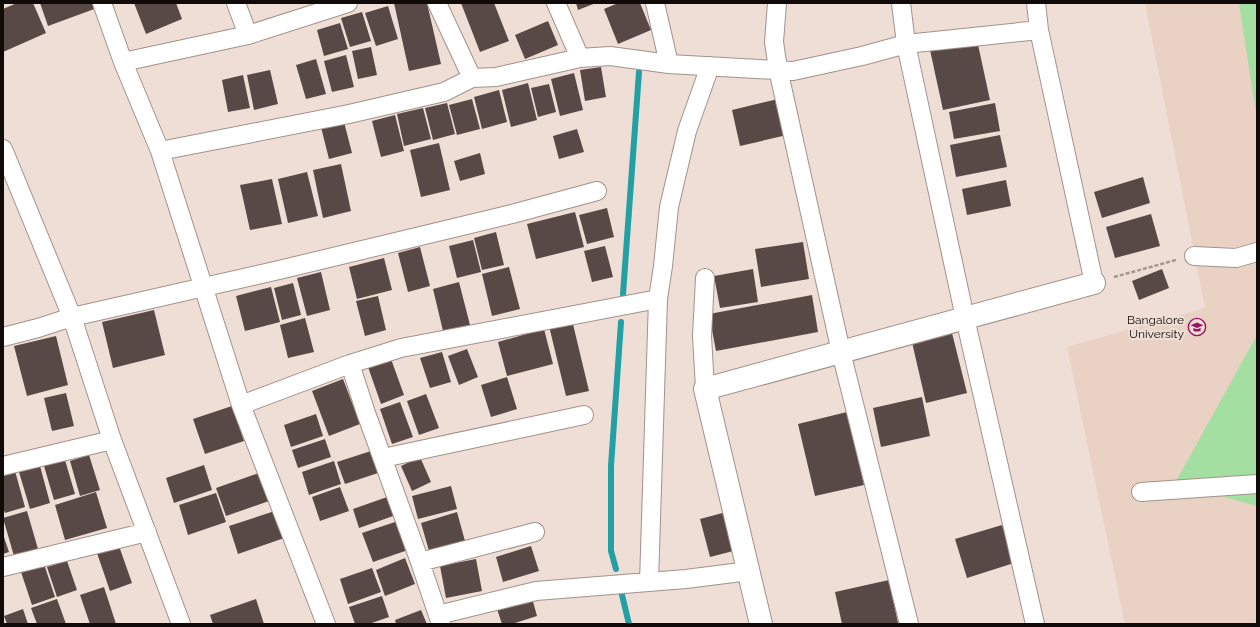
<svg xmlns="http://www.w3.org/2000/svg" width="1260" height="627" font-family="Raleway,sans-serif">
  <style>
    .built { fill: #e9d1c4 }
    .green { fill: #a2dfa1 }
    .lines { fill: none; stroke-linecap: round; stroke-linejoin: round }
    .stream { stroke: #23a0a3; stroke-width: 6 }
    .building { fill: #594946 }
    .minor-casing { stroke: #a2928a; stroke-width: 20 }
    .tertiary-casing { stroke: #a2928a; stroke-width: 24 }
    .path { stroke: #a2968f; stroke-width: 2.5; stroke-dasharray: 4 2; stroke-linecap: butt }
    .minor { stroke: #fff; stroke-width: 18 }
    .tertiary { stroke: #fff; stroke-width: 22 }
    .labels { text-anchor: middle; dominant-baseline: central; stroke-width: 4; stroke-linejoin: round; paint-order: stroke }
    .poi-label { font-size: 12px; fill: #100b08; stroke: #efded5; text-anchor: end }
  </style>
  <rect width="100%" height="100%" fill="#efded5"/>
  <!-- built -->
  <path class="built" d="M1145 3H1257V624H1125L1067 347 1205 308Z"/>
  <!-- green -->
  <path class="green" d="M1239 3H1257V120Z
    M1257 335V506L1175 483Z"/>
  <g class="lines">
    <!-- stream -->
    <path class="stream" d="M623 294 639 72
      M616 569 611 551V466L621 322
      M622 595 629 624"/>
  </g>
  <!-- building -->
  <path class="building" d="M17 3H33L46 33 3 52V9Z
    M40 3H95L97 8 48 26Z
    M134 3H176L182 19 146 34Z
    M394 3H427L441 64 409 71Z
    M461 3H494L509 41 480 52Z
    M576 3H596L578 10Z
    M618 3H640L651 30 618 44 604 9Z
    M388 6 398 39 376 46 365 13Z
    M362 12 371 41 350 47 341 18Z
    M548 21 558 45 525 59 515 35Z
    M340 23 348 49 324 56 317 30Z
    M977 40 990 100 943 110 930 50Z
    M371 47 377 75 358 79 352 51Z
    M346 55 354 87 332 92 324 61Z
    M316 59 326 94 306 99 296 65Z
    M601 67 606 97 585 101 580 70Z
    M270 70 278 104 254 110 247 75Z
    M574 73 583 110 560 116 551 79Z
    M243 75 250 108 228 112 222 80Z
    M528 83 537 120 511 127 502 90Z
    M549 84 556 112 538 117 531 88Z
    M499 90 507 122 482 129 474 97Z
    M472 99 480 129 457 135 449 105Z
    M778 99 787 135 740 146 732 110Z
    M447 103 455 134 433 140 425 108Z
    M995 103 1000 131 954 139 949 112Z
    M423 108 431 139 404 146 397 114Z
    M395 115 404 151 381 157 372 121Z
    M344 122 352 153 329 159 321 127Z
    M577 129 584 152 559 159 553 136Z
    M1000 135 1007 167 956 177 950 145Z
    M439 143 450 190 421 197 410 150Z
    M480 153 485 174 460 181 454 161Z
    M341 164 351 211 323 218 313 170Z
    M307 172 318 216 288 223 278 179Z
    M1143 177 1150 203 1102 218 1094 192Z
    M272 179 282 224 250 230 240 185Z
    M1006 180 1011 206 967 215 962 189Z
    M607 208 614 237 587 244 579 215Z
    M575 212 584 247 536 259 527 224Z
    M1151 214 1160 246 1115 258 1106 227Z
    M496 232 504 265 482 270 474 238Z
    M473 240 481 272 457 278 449 246Z
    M803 242 809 279 761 287 755 249Z
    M605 246 613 277 592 282 584 251Z
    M420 247 430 286 408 292 398 253Z
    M384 258 392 290 357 299 349 267Z
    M509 267 520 309 492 316 482 274Z
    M753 269 758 302 720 308 714 276Z
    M1162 269 1169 288 1139 300 1132 281Z
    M321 272 330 310 307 316 297 278Z
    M459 282 470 325 443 331 433 289Z
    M293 283 301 315 282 320 274 288Z
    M271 287 280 322 245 331 236 296Z
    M812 295 818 332 716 351 709 314Z
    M378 296 386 330 365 336 356 301Z
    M154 310 165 355 113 368 102 322Z
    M305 318 314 352 288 358 280 325Z
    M572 320 589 391 566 396 549 326Z
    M544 329 553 364 507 376 498 342Z
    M951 329 967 393 926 403 911 338Z
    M56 336 68 385 27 396 14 346Z
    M467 349 478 377 459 385 448 356Z
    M442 352 451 382 430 388 420 358Z
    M391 359 404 395 381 404 368 367Z
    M507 377 517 409 491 417 481 385Z
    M343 379 360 424 329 436 312 391Z
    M66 393 74 426 52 431 44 398Z
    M426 394 439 428 419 435 407 401Z
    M922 397 930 436 881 447 873 408Z
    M400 402 413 437 392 444 380 409Z
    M232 406 244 441 205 454 193 419Z
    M847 412 864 485 815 496 798 424Z
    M316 414 323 436 291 447 284 425Z
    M325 439 331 457 298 468 292 450Z
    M371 451 378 473 345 484 337 462Z
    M89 455 100 490 80 496 70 461Z
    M420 457 431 482 412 491 401 466Z
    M65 460 75 494 54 500 44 466Z
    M334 461 341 484 309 495 302 472Z
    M204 465 212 490 174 503 166 478Z
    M40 466 50 503 30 509 19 472Z
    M15 471 25 507 5 513 3 508V475Z
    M262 472 272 500 226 516 216 488Z
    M451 486 457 509 418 519 412 496Z
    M340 487 349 511 320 521 312 497Z
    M96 492 107 528 65 540 55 505Z
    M216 493 226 522 188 535 179 505Z
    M390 496 396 515 359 528 353 509Z
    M278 510 287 537 238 554 229 526Z
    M27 511 38 549 14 556 3 518Z
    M730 511 741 549 710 557 700 519Z
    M457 512 465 541 429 551 421 523Z
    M398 521 408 550 373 562 362 533Z
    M1002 525 1014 563 967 578 955 539Z
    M3 534 9 552 3 554Z
    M119 546 132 583 110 591 97 553Z
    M531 546 539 571 503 582 496 557Z
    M405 558 415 584 385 596 376 570Z
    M476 559 482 591 446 598 440 566Z
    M67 561 77 590 57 597 47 567Z
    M44 564 55 597 32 605 21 572Z
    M372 568 381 592 348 604 340 579Z
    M889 580 898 623 842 624 835 592Z
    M104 587 116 624H90L80 595Z
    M382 596 389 617 369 624H355L349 607Z
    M532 598 537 616 512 624H502L497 609Z
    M57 599 66 624H37L31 608Z
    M256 599 264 624H213L210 615Z
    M23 609 28 624H7L4 616Z
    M421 610 427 624H396L395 620Z"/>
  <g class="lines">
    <defs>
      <path id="minor" d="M102 3 123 62 160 151 241 405 326 624
        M236 3 248 35
        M437 3 472 78 496 77 580 58 610 56 669 64 793 71 862 56 906 44 1039 30
        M556 3 580 58
        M655 3 669 64
        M777 3 774 42 778 69 841 352 909 624
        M901 3 906 44 965 318 1035 624
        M1036 3 1039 30 1094 283
        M123 62 248 35 348 3
        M3 149 72 317 112 440 181 624
        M160 151 349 114 444 92 472 78
        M1194 256 1236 258 1257 252
        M3 337 38 328 72 317 279 270 512 214 597 191
        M350 364 366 413 420 562 441 624
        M705 389 702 336 705 278
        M241 405 350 364 401 348 658 299
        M383 458 584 415
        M3 466 112 440
        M1141 492 1257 484
        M420 562 535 532
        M3 567 147 532
        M649 582 658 299 663 266 669 207 687 131 710 66
        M438 615 536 591 686 579 749 571"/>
      <path id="tertiary" d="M761 624 705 389 1094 283"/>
    </defs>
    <!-- minor casing -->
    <use href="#minor" class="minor-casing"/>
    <!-- tertiary casing -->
    <use href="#tertiary" class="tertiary-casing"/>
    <!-- path -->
    <path class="path" d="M1114 277 1176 260"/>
    <!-- minor -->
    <use href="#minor" class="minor"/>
    <!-- tertiary -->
    <use href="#tertiary" class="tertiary"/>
  </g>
  <!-- icons -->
  <defs>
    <symbol id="university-ring" viewBox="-11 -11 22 22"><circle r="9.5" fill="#efded5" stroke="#9d1261" stroke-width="1.5"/><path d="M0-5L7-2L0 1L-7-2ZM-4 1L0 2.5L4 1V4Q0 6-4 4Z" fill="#9d1261"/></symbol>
  </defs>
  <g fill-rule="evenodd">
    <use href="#university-ring" x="1187" y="317" width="20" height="20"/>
  </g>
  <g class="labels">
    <!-- poi labels -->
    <g class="poi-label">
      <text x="1184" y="320">Bangalore<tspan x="1184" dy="14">University</tspan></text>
    </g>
  </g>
  <!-- border -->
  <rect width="1260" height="627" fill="none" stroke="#100b08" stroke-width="8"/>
</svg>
